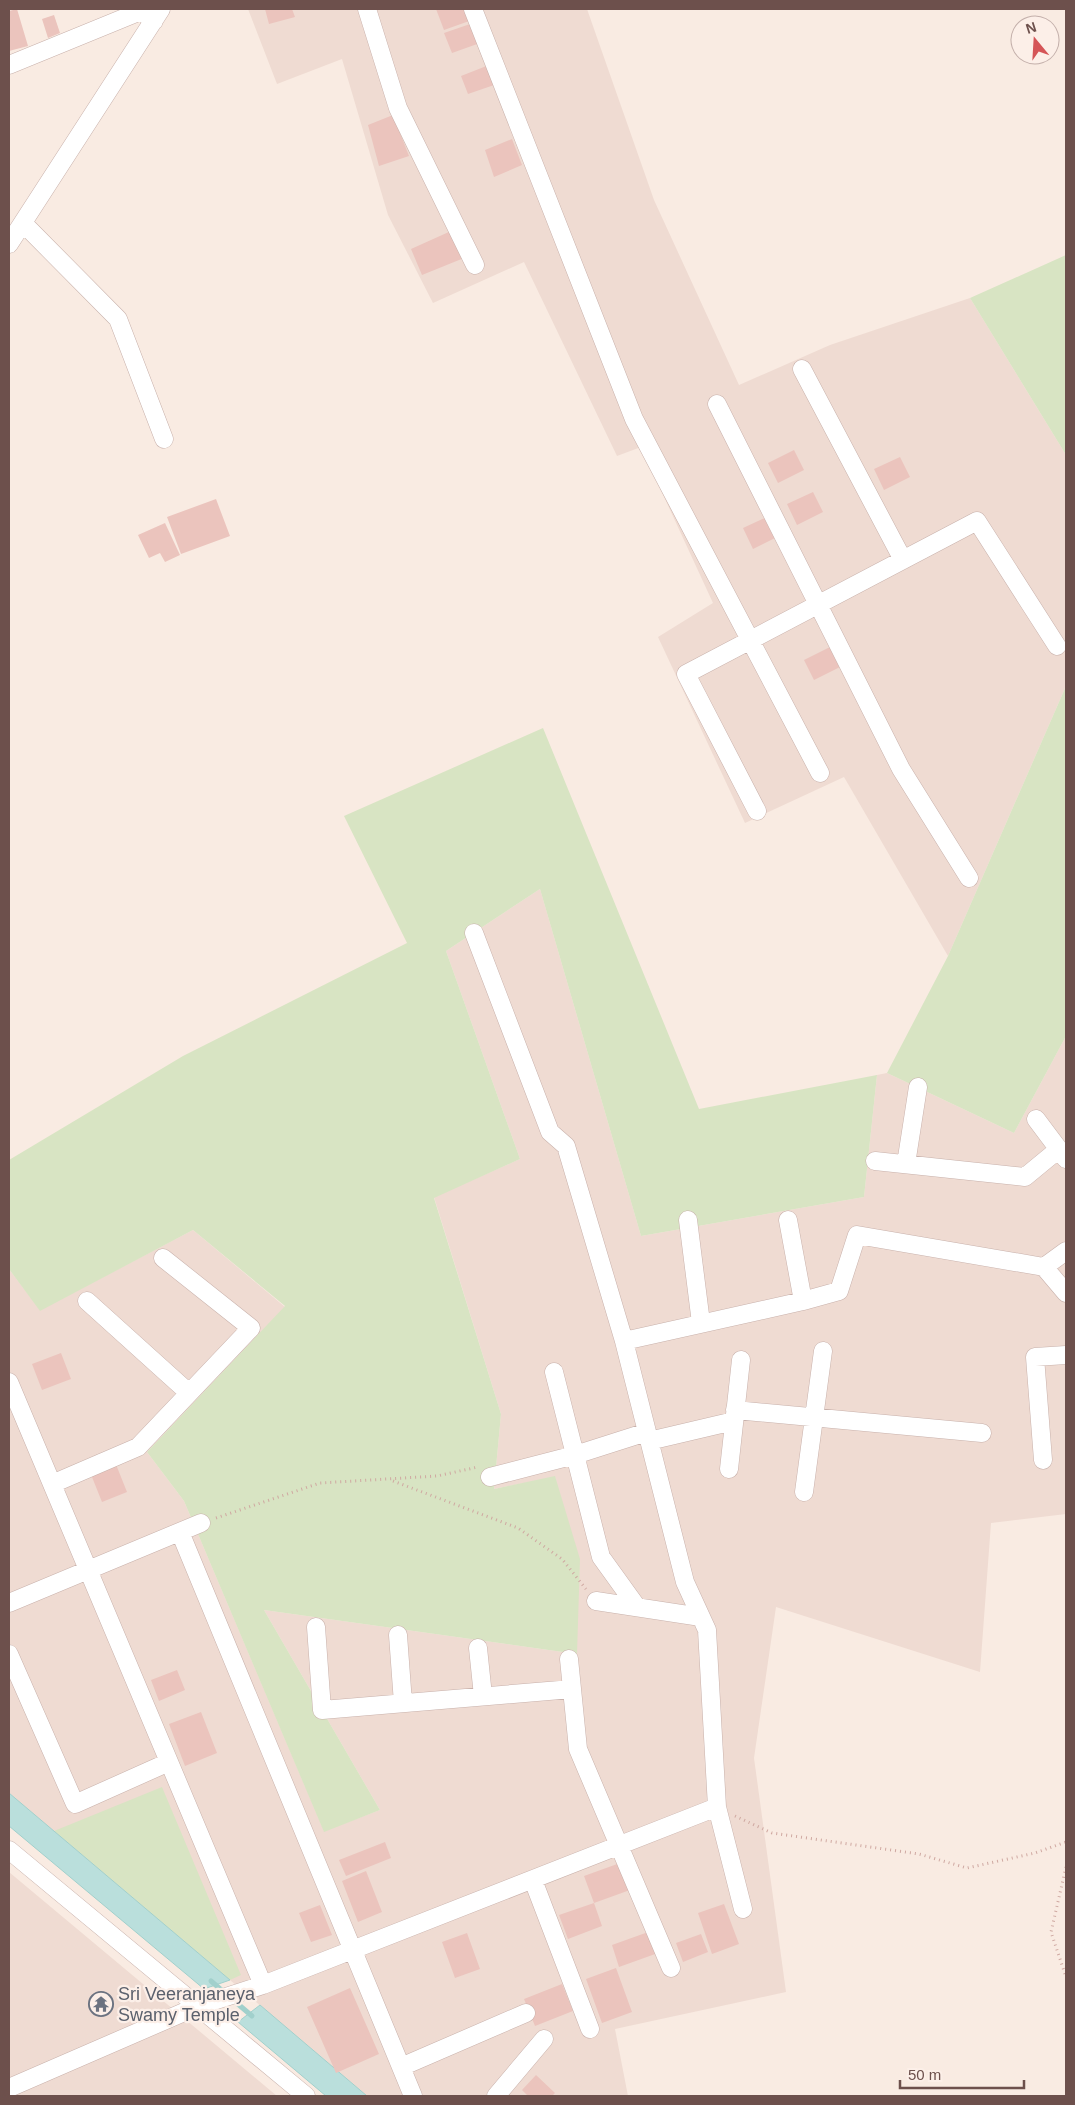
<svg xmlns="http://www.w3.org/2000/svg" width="1075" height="2105" font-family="Arial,sans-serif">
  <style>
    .residential { fill: #efdbd2 }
    .green { fill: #d8e4c3 }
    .water { fill: #badfdc; stroke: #a1d0cc }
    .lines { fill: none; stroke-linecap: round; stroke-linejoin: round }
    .stream { stroke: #a1d0cc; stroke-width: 5 }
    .building { fill: #ebc4bd }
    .minor-casing { stroke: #c8b1ab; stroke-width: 19 }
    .path { stroke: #cfa8a1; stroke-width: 3; stroke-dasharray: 1 4; stroke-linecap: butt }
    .minor { stroke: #fff; stroke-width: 18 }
    .labels { text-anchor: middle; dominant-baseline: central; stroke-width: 4.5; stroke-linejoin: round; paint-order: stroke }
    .worship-label { font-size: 18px; fill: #5b616d; stroke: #fcefe8; text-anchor: start }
  </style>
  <rect width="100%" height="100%" fill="#f9ebe2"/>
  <!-- residential -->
  <path class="residential" d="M248 9H587L654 200 739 385 830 345 970 298 1066 455V686L948 956 844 777 745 823 658 637 713 603 641 447 617 456 524 262 433 303 388 215 342 59 277 84Z
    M540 889 641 1236 864 1197 877 1075 887 1073 1014 1133 1066 1036V1514L991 1523 980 1672 776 1607 754 1758 786 1992 615 2029 628 2096H367L9 1793V1269L40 1310 193 1230 285 1307 147 1452 184 1501 324 1831 380 1810 264 1610 577 1654 555 1477 494 1489 501 1414 434 1197 520 1159 446 951Z
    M9 1872 277 2096H9Z"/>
  <!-- green -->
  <path class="green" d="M1066 255V455L970 298Z
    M1066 686V1036L1014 1133 887 1073 948 956Z
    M543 728 699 1109 877 1075 864 1197 641 1236 540 889 446 951 520 1159 434 1198 501 1414 494 1489 555 1476 580 1559 577 1654 264 1610 380 1810 324 1832 184 1501 147 1452 285 1306 193 1230 40 1311 9 1269V1160L183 1056 407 943 344 816Z
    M162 1787 241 1975 230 1980 54 1831Z"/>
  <!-- water -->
  <path class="water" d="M9 1793 230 1980 204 1989 9 1826Z
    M260 2005 367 2096H326L238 2022Z"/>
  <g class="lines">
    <!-- stream -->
    <path class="stream" d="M211 1981 226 1994
      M232 1999 252 2016"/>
  </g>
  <!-- building -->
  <path class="building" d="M17 9 28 46 9 51V11Z
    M265 9H292L295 17 269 24Z
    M436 9H469L472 20 444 30Z
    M54 15 60 33 48 38 42 19Z
    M473 23 480 43 452 53 444 33Z
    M489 65 497 84 468 94 461 76Z
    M393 115 409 156 379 166 368 125Z
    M512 139 522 165 494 177 485 150Z
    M451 231 464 258 422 275 411 249Z
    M794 450 804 470 778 483 768 463Z
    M900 457 910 477 884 490 874 469Z
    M813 492 823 512 797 525 787 504Z
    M216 499 230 536 181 554 167 517Z
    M769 516 779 536 753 549 743 528Z
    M165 523 180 555 165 562 160 553 149 558 138 535Z
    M830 647 840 667 814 680 804 660Z
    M61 1353 71 1379 42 1390 32 1364Z
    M115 1462 127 1492 102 1502 90 1472Z
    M177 1670 185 1690 159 1701 151 1680Z
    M201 1712 217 1753 185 1766 169 1724Z
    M385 1842 391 1858 346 1876 339 1860Z
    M620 1863 630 1890 594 1903 584 1876Z
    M366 1871 382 1912 358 1922 342 1881Z
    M594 1903 602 1926 568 1939 559 1915Z
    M724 1904 739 1944 712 1954 698 1913Z
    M320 1905 332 1935 311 1942 299 1913Z
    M651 1931 658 1953 619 1967 612 1945Z
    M467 1933 480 1969 455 1978 442 1942Z
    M701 1934 708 1952 683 1962 676 1943Z
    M616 1968 632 2012 602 2023 586 1979Z
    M562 1984 573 2011 535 2026 524 1999Z
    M350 1988 379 2054 336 2073 307 2007Z
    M536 2075 555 2093 552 2096H528L522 2090Z"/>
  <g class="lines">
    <defs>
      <path id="minor" d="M367 9 398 108 475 265
        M473 9 634 419 820 773
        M9 65 141 11 154 21
        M23 223 118 319 164 439
        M9 244 161 9
        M802 369 903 560
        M717 404 901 769 969 878
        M757 811 686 674 977 521 1057 646
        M1036 1119 1066 1159
        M875 1161 1025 1177 1059 1149
        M906 1164 918 1087
        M688 1220 701 1323
        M1044 1267 1066 1293
        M87 1301 189 1393
        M803 1301 839 1291 857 1235 1044 1267 1066 1251
        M624 1341 803 1301 788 1220
        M554 1372 601 1557 637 1607
        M9 1382 263 1985
        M735 1410 982 1433
        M649 1441 734 1421
        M1043 1460 1035 1357 1066 1355
        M729 1469 741 1360
        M490 1477 575 1455 647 1432
        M52 1484 138 1447 251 1328 163 1258
        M804 1492 823 1351
        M180 1532 413 2096
        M596 1601 701 1617
        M9 1603 201 1523
        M316 1627 322 1710 572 1689
        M398 1635 403 1703
        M478 1648 483 1696
        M9 1654 75 1804 169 1762
        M569 1659 578 1749 671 1968
        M717 1807 743 1909
        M9 1850 306 2096
        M533 1880 590 2029
        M401 2067 526 2013
        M9 2088 198 2006 263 1985 717 1807 707 1630 685 1582 624 1341 566 1146 550 1132 474 933
        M496 2096 544 2039"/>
    </defs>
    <!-- minor casing -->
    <use href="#minor" class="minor-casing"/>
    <!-- path -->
    <path class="path" d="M393 1481 518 1528 562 1559 586 1589
      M216 1518 320 1483 437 1476 478 1467
      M735 1816 772 1833 919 1854 967 1868 1035 1853 1066 1842
      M1066 1867 1051 1932 1066 1977"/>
    <!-- minor -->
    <use href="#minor" class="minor"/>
  </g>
  <!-- icons -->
  <defs>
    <symbol id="temple-ring" viewBox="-11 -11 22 22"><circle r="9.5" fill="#fcefe8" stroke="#6b7280" stroke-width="1.5"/><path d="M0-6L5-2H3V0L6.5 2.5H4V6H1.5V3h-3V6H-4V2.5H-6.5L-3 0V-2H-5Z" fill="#6b7280"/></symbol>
  </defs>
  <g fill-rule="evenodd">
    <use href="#temple-ring" x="87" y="1990" width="28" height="28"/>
  </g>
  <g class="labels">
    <!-- worship labels -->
    <g class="worship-label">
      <text x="118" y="1994">Sri Veeranjaneya<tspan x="118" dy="21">Swamy Temple</tspan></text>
    </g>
  </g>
  <!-- border -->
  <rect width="1075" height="2105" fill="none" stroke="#6d504c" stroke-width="20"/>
  <!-- north arrow -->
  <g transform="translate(1035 40) rotate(342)"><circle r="24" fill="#fcefe8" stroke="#c3afaa"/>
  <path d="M0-4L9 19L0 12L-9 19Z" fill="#d55557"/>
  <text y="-8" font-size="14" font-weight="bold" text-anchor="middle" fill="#6d504c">N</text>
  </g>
  <!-- scale -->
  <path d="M900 2080v8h124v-8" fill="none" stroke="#6d504c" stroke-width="2.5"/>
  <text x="908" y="2080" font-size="15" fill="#6d504c" stroke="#fcefe8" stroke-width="4" paint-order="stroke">50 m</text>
</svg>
